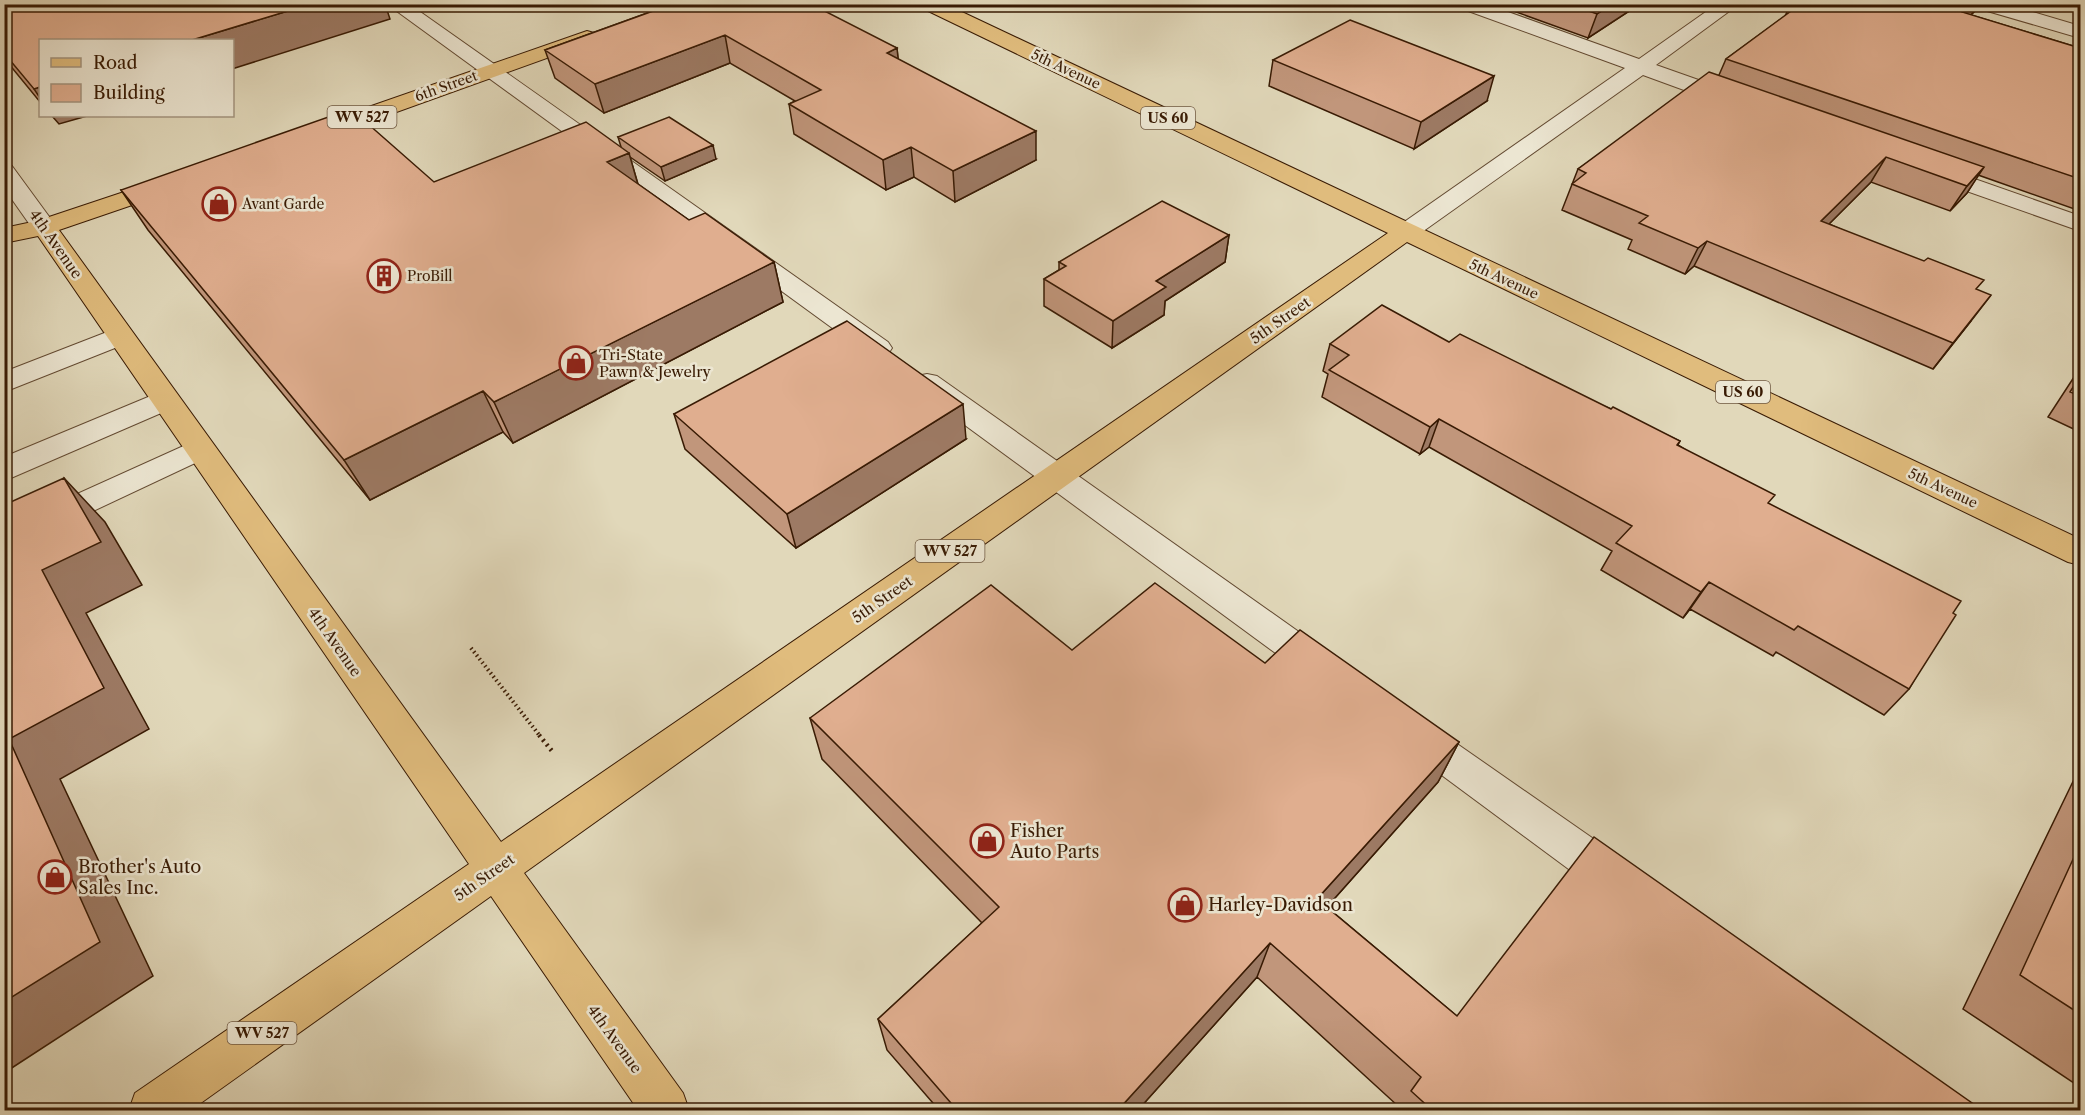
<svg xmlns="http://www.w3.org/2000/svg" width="2085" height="1115" font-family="'Libre Caslon Text',serif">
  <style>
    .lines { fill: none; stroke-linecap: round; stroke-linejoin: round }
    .minor-casing { stroke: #634a32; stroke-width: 2 }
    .major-casing { stroke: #391b04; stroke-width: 2 }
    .path-far1 { stroke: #391b04; stroke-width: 4; stroke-dasharray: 1.5 3; stroke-linecap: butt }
    .path { stroke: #391b04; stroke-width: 4.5; stroke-dasharray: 2 4; stroke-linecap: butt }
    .minor { fill: #ece6d2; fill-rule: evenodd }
    .major { fill: #e0bc7d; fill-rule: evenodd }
    .wall { fill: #c1967b; stroke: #391b04; stroke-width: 1.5 }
    .shaded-wall { fill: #9d7a64; stroke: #391b04; stroke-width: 1.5 }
    .building { fill: #e0ae8f; stroke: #391b04; stroke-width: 1.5 }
    .labels { text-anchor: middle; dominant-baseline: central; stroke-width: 5; stroke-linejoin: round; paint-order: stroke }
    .far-street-label { font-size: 14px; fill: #391b04; stroke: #ece6d2 }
    .shield { fill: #ece6d2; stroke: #6f5842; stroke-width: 1.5 }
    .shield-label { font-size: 14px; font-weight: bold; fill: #391b04 }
    .far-poi-label { font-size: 14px; fill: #391b04; stroke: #ece6d2; text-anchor: start }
    .street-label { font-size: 15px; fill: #391b04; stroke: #ece6d2 }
    .poi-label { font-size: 15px; fill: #391b04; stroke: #ece6d2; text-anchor: start }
    .near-poi-label { font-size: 18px; fill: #391b04; stroke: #ece6d2; text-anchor: start }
  </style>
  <rect width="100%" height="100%" fill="#e1d8ba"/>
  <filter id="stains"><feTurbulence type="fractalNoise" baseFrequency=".00333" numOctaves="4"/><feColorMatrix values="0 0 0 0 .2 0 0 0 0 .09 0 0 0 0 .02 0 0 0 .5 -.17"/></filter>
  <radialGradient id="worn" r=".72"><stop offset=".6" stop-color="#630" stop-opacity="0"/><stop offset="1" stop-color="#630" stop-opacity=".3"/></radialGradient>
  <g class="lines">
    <defs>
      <path id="minor" d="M387 4H409L888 342 892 348 888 354 878 357 868 354Z
        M1458 4H1486L1639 59 1717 4H1739L1656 65 1741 95 1744 100 1741 105 1733 106 1725 105 1643 75 1415 237 1406 239 1397 237 1394 232 1397 227 1625 68 1460 8Z
        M1975 4H2006L2080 26V38L1977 8Z
        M1929 163 2080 216V231L1921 175 1917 170 1921 165Z
        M4 164 12 166 53 222 56 227 53 232 44 234 35 232 4 188Z
        M120 327 130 330 134 336 130 342 4 392V372Z
        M927 374 937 376 1337 659 1342 669 1337 679 1324 684 1311 679 917 390 913 383 917 376Z
        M165 390 175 393 180 400 175 407 4 481V457Z
        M199 439 210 442 214 449 210 456 4 553V527Z
        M1414 718 1427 723 1631 865 1637 879 1631 893 1616 898 1601 893 1401 745 1395 734 1401 723Z"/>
      <path id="major" d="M920 4H945L2080 539V565L2068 562 1407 242 524 873 683 1093 689 1110H638L491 896 191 1110H129L135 1093 469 864 38 236 4 243V228L37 221 163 179 171 177 179 179 183 184 179 189 59 230 501 842 1388 233 922 8Z
        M587 31 594 33 597 37 594 41 327 137 319 139 311 137 308 132 311 127Z"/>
    </defs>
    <!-- minor casing -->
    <use href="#minor" class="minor-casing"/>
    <!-- major casing -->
    <use href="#major" class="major-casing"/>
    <!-- path-far1 -->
    <path class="path-far1" d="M471 648 540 736"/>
    <!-- path -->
    <path class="path" d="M539 735 552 751"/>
    <!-- minor -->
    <use href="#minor" class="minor"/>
    <!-- major -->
    <use href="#major" class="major"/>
  </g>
  <!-- wall -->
  <path class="wall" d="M4 4 390 19 40 40V102L4 58Z
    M621 4H790L897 48 898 59 1036 160 955 202 914 177 886 190 794 134 789 104 795 101 730 63 604 113 555 78 545 50 650 12 648 5 632 11Z
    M1494 4H1640L1588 38Z
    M1788 10H1976L1971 15 2080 48V211L1978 175 1967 193 1950 211 1871 182 1829 224 1977 290 1971 321 1933 369 1694 266 1685 274 1628 249 1632 240 1562 210 1578 169 1719 75 1726 59 1785 16Z
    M1273 60 1487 101 1414 149 1269 86Z
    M618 137 716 159 665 181 630 157 638 184 689 220 774 262 783 302 513 443 503 432 370 500 148 230 121 190 434 182 621 147Z
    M1229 235 1225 262 1165 301 1164 315 1112 348 1044 306V279L1059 270V262Z
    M1449 342 1611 409 1680 441 1678 445 1769 504 1953 613 1909 689 1884 715 1776 652 1773 656 1690 609 1683 618 1601 570 1612 551 1429 447 1420 454 1322 397 1328 374 1323 371 1330 344Z
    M2080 369V432L2048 417 2076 374Z
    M674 414 966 439 796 548 685 449Z
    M1072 650 1265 663 1459 742 1438 782 1327 907 1457 1016 1982 1110H1395L1398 1106 1257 977 1138 1110H939L887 1050 878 1019 982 923 822 759 810 718Z
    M2080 767V1087L1963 1009Z
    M2080 1100V1110H2076Z"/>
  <!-- shaded-wall -->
  <path class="shaded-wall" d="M311 4H385L390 19 232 69V40H192Z
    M631 4H648V5L632 11Z
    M1612 4H1640L1588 38 1597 14Z
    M1970 4H1979L1976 10 1948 35 1962 12Z
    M725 35 730 63 604 113 595 84Z
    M897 48 900 77 887 53Z
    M1494 76 1487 101 1414 149 1421 122Z
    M40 87V98L34 89Z
    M52 116H87L59 124Z
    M1036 131V160L955 202 953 171Z
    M713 145 716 159 665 181 661 167Z
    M911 147 914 177 886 190 883 160Z
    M629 153 640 192 607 162Z
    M1886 157 1871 182 1806 247 1821 221Z
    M1984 167 1967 193 1950 211 1967 186Z
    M1229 235 1225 262 1165 301 1164 315 1112 348 1113 321 1156 281Z
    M1707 241 1694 266 1685 274 1698 248Z
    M774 262 783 302 513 443 494 402Z
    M1991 295 1971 321 1933 369 1953 343Z
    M483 391 503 432 370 500 344 460Z
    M963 404 966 439 796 548 787 514Z
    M1439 419 1429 447 1420 454 1430 427Z
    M64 478 105 522 142 585 86 613 149 729 60 779 153 976 4 1073V1002L9 739 42 570Z
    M1709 582 1690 609 1683 618 1701 592Z
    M1459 742 1438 782 1302 935 1317 899Z
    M1270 943 1257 977 1138 1110H1118Z"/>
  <!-- building -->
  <path class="building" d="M4 4H311L192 40H40V87L34 89 4 53Z
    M664 4H790L797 8 813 5 897 48 887 53 1036 131 953 171 911 147 883 160 789 104 821 90 725 35 595 84 545 50 667 6Z
    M1569 4H1612L1597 14Z
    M1795 4H1970L1962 12 2080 48V179L1726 59 1791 11 1788 10Z
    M1350 20 1494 76 1421 122 1273 60Z
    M1709 72 1984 167 1967 186 1886 157 1821 221 1924 261 1928 258 1984 280 1976 289 1991 295 1953 343 1707 241 1698 248 1639 223 1648 216 1572 184 1586 173 1578 169Z
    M351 109 434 182 586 122 629 153 607 162 689 220 705 213 774 262 494 402 483 391 344 460 121 190Z
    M669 117 713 145 661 167 618 137Z
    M1162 201 1229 235 1156 281 1166 287 1113 321 1044 279 1066 266 1059 262Z
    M1382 305 1449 342 1460 334 1611 409 1613 407 1680 441 1677 445 1775 495 1768 503 1961 601 1953 613 1956 615 1909 689 1798 626 1794 630 1709 582 1701 592 1616 543 1632 526 1439 419 1430 427 1329 370 1349 355 1330 344Z
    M847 321 963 404 787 514 674 414Z
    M2080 376V396L2070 392Z
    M64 478 101 542 42 570 104 688 9 739 100 942 4 1002V505Z
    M1155 583 1265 663 1300 630 1459 742 1317 899 1457 1016 1594 837 1982 1110H1432L1411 1091 1421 1077 1270 943 1118 1110H957L878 1019 999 907 810 718 991 585 1072 650Z
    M2080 844V1014L2020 975Z"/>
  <!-- icons -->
  <defs>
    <symbol id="shop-ring" viewBox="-11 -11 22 22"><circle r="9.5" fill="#ece6d2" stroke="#8f2418" stroke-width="1.5"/><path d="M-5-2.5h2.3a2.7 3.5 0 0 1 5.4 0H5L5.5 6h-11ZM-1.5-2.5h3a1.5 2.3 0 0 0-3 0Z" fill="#8f2418"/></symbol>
    <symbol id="building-ring" viewBox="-11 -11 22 22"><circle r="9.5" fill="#ece6d2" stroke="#8f2418" stroke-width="1.5"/><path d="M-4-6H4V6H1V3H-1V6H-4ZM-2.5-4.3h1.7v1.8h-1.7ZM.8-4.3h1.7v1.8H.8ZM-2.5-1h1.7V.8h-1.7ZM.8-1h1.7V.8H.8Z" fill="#8f2418"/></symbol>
  </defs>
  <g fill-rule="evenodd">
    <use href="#shop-ring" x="200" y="185" width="38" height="38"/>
    <use href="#building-ring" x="365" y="257" width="38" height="38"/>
    <use href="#shop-ring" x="557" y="344" width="38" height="38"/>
    <use href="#shop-ring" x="968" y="822" width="38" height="38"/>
    <use href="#shop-ring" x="36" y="858" width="38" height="38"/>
    <use href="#shop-ring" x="1166" y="886" width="38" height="38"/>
  </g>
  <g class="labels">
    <!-- far-street labels -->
    <g class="far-street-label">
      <text transform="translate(1066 69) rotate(25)">5th Avenue</text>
      <text transform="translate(446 86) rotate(-20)">6th Street</text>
      <text transform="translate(1504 279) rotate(25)">5th Avenue</text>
      <text transform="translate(1943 488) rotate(25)">5th Avenue</text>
    </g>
    <!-- shield labels -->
    <g class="shield">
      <rect x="327.5" y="106" width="69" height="22" rx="4.5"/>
      <rect x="1141" y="107" width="54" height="22" rx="4.5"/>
      <rect x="1716" y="381" width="54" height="22" rx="4.5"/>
      <rect x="915.5" y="540" width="69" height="22" rx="4.5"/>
      <rect x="227.5" y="1022" width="69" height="22" rx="4.5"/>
    </g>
    <g class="shield-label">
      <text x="362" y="117">WV 527</text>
      <text x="1168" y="118">US 60</text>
      <text x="1743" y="392">US 60</text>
      <text x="950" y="551">WV 527</text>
      <text x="262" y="1033">WV 527</text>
    </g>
    <!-- far-poi labels -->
    <g class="far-poi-label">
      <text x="242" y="204">Avant Garde</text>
      <text x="407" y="276">ProBill</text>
    </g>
    <!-- street labels -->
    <g class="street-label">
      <text transform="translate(56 244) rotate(55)">4th Avenue</text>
      <text transform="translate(1280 320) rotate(-35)">5th Street</text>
      <text transform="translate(882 599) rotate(-35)">5th Street</text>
      <text transform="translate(335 642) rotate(55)">4th Avenue</text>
      <text transform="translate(484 877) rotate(-35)">5th Street</text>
      <text transform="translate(615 1039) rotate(54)">4th Avenue</text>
    </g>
    <!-- poi labels -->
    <g class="poi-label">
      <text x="599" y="354">Tri-State<tspan x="599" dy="17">Pawn &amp; Jewelry</tspan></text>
    </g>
    <!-- near-poi labels -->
    <g class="near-poi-label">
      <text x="1010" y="831">Fisher<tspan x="1010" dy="21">Auto Parts</tspan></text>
      <text x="78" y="867">Brother's Auto<tspan x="78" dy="21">Sales Inc.</tspan></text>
      <text x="1208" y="905">Harley-Davidson</text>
    </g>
  </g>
  <!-- margin -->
  <rect width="2085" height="1115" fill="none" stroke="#e1d8ba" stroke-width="24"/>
  <rect x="6" y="6" width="2073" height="1103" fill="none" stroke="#391b04" stroke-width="3"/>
  <rect x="12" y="12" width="2061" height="1091" fill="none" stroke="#391b04" stroke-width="1.5"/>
  <!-- legend -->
  <rect x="39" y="39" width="195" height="78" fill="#ece6d2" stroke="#a49580" stroke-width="1.5"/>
  <rect x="51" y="58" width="30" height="9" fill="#e0bc7d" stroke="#a49580" stroke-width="1.5"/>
  <text x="93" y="69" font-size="18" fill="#391b04">Road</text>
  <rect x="51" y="84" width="30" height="18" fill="#e0ae8f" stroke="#a49580" stroke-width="1.5"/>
  <text x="93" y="99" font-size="18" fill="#391b04">Building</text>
  <rect width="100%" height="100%" filter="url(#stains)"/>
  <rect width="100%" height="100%" fill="url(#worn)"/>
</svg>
